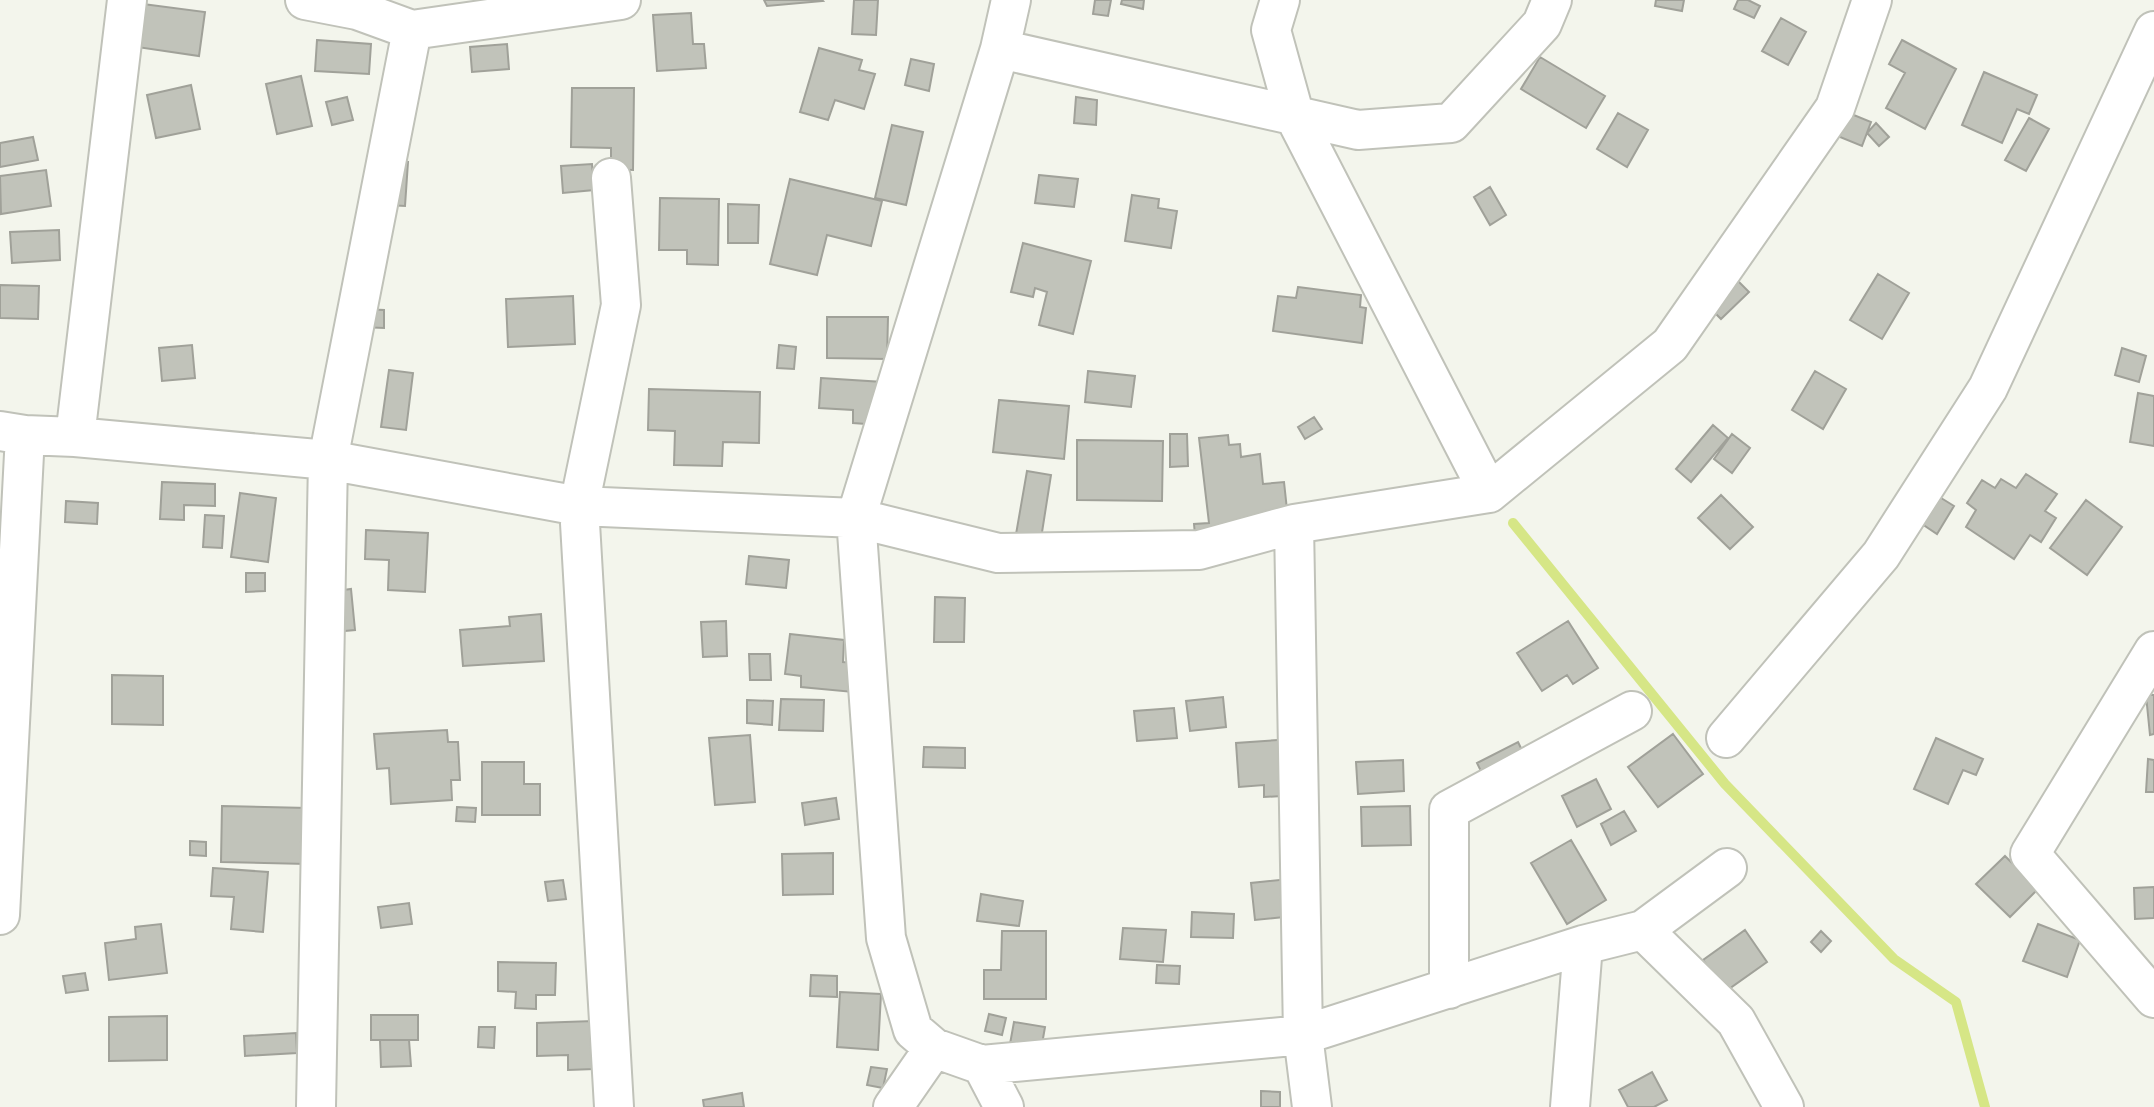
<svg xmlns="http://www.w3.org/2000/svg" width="2154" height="1107" font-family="'Fira Sans',sans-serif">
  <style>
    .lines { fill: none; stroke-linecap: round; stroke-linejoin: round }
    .stream { stroke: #d6e686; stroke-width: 10 }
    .building { fill: #c1c3ba; stroke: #a0a199; stroke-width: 2 }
    .minor-casing { stroke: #c0c2b9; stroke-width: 42 }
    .minor { stroke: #fff; stroke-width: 38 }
  </style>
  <rect width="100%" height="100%" fill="#f3f5ec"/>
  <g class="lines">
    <!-- stream -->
    <path class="stream" d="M1513 523 1725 784 1894 959 1956 1002 1985 1107"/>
  </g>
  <!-- building -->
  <path class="building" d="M764 0H822L823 1 767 6Z
    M854 0H878L876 35 852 34Z
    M1095 0H1111L1108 16 1093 14Z
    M1122 0H1144L1143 9 1121 4Z
    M1656 0H1684L1682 11 1655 6Z
    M1738 0H1748L1760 6 1754 18 1734 9Z
    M143 4 205 12 199 56 137 47Z
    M691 13 693 44H704L706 68 657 71 653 15Z
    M1781 18 1806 32 1788 65 1762 51Z
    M317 40 371 44 369 74 315 71Z
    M1902 40 1956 69 1925 129 1886 108 1905 73 1889 64Z
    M507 44 509 69 472 72 470 47Z
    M819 48 862 60 859 70 875 74 864 109 835 100 828 120 800 112Z
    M1540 57 1605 96 1586 128 1521 89Z
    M911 59 934 64 929 91 905 85Z
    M1984 72 2037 95 2029 114 2017 109 2002 143 1962 125Z
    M301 76 312 126 277 134 266 84Z
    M191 85 200 129 156 138 147 95Z
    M572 88H634L633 170 611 169V148L571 147Z
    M347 97 353 120 332 125 326 102Z
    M1076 97 1097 100 1096 125 1074 123Z
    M1844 111 1871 122 1862 146 1835 135Z
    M1618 113 1648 130 1627 167 1597 149Z
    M2029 118 2049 129 2026 171 2005 160Z
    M1876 123 1889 137 1879 146 1867 133Z
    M892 125 923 132 906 205 875 198Z
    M33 137 38 160 0 167V143Z
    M390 161 408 162 405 206 387 205Z
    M592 164 594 190 563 193 561 166Z
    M46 170 51 206 1 214 0 176Z
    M1039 175 1078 179 1074 207 1035 203Z
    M790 179 882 201 871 246 827 235 817 275 770 264Z
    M1490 187 1506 215 1490 225 1474 197Z
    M1132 195 1159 199 1158 208 1177 211 1171 248 1125 241Z
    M660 198 719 199 718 265 687 264V250H659Z
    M728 204 759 205 758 243H728Z
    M59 230 60 260 12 263 10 232Z
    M1023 243 1091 261 1073 334 1039 325 1047 292 1035 288 1033 297 1011 292Z
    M1878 274 1909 293 1882 339 1850 320Z
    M1734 277 1749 292 1721 319 1706 304Z
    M0 285 39 286 38 319 0 318Z
    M1298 287 1361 295 1360 307 1366 308 1362 343 1273 331 1278 296 1296 298Z
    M573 296 575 344 508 347 506 299Z
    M338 308 384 310V328L337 326Z
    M827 317H888L887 359 827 358Z
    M192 345 195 378 162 381 159 348Z
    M779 345 796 347 794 369 777 368Z
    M2122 348 2146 356 2139 382 2115 375Z
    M389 370 413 373 406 430 381 427Z
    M1088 371 1135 376 1131 407 1085 402Z
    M1815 371 1846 389 1823 429 1792 410Z
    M821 378 883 382 880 425 853 423V410L819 408Z
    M649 389 760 392 759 443 723 442 722 466 674 465 675 431 648 430Z
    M2138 393 2154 396V446L2130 442Z
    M999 400 1069 406 1064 459 993 452Z
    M1314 417 1322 429 1305 439 1298 427Z
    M1713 425 1728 438 1691 482 1676 469Z
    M1170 434H1187L1188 466 1170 467Z
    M1732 434 1750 448 1732 473 1714 459Z
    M1228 435 1229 445 1240 444 1241 457 1260 454 1263 484 1284 482 1288 519 1197 557 1194 524 1209 523 1199 438Z
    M1077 440 1163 441 1162 501 1077 500Z
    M1027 471 1051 475 1040 545 1015 540Z
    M2026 474 2057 494 2045 511 2056 518 2041 542 2030 535 2014 559 1966 527 1976 510 1967 503 1982 480 1995 488 2001 479 2016 488Z
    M162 482 215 484V506L184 505V520L160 519Z
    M240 493 276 498 268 562 231 557Z
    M1933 493 1954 506 1937 534 1916 520Z
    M1721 495 1753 527 1730 549 1698 518Z
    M2086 500 2122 527 2087 575 2050 548Z
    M66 501 98 503 97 524 65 522Z
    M205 515 224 516 222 548 203 547Z
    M366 530 428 533 425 592 388 590 389 560 365 559Z
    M749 556 789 560 786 588 746 584Z
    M246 573H265V591L246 592Z
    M351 589 355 630 334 632 329 592Z
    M935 597 965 598 964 642H934Z
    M541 614 544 661 463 666 460 630 510 626 509 617Z
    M726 621 727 656 703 657 701 622Z
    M1568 621 1598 668 1573 684 1567 675 1542 691 1517 653Z
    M790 634 844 640 843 662 856 663 853 692 801 687V676L785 674Z
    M749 654H770L771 680H750Z
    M112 675 163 676V725L112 724Z
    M2146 695H2154V734L2150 735Z
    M1223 697 1226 727 1190 731 1186 701Z
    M781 699 824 700 823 731 779 730Z
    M747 700 773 701 772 725 747 723Z
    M1174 708 1177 738 1137 741 1134 711Z
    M447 730 448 742H458L460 780H451L452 800 391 804 389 768 377 769 374 734Z
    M1673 734 1703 774 1658 807 1628 767Z
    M750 735 755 802 715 805 709 738Z
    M1936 738 1983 759 1976 775 1963 770 1948 804 1914 789Z
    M1293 739 1298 795 1264 797V785L1239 787 1236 743Z
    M1518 742 1532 771 1491 792 1477 763Z
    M924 747 965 748V768L923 767Z
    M2148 759 2154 760V792H2146Z
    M1403 760 1404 791 1358 794 1356 762Z
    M482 762H524V784H540V815H482Z
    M1596 779 1611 809 1577 827 1562 796Z
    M836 798 839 819 805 825 802 803Z
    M222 806 308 808 307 864 221 862Z
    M1410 806 1411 845 1362 846 1361 807Z
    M457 807 476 808 475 822 456 821Z
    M1624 811 1636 831 1611 845 1601 824Z
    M1571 840 1606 900 1567 924 1531 863Z
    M190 841 206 842V856L190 855Z
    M833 853V894L783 895 782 854Z
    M2005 856 2038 889 2010 917 1976 884Z
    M213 868 268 872 263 932 231 929 234 897 211 896Z
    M1299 878 1303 915 1255 920 1251 883Z
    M563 880 566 899 548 901 545 882Z
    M2154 887V918L2135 919 2134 888Z
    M981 894 1023 901 1019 926 977 921Z
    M409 903 412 924 381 928 378 907Z
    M1192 912 1234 914 1233 938 1191 937Z
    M161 924 167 973 109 980 105 943 136 939 135 927Z
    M2038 924 2080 940 2067 977 2023 961Z
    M1123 928 1166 930 1163 962 1120 959Z
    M1745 930 1767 962 1726 991 1703 960Z
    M1002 931H1046V999H984V970H1001Z
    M1821 931 1831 941 1821 952 1811 942Z
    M498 962 556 963 555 995H536V1009L515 1008 516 992 498 991Z
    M1157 965 1180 966 1179 984 1156 983Z
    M85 973 88 990 66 993 63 976Z
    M811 975 837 976V997L810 996Z
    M840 992 881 994 878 1050 837 1047Z
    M989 1014 1006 1018 1002 1035 985 1031Z
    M371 1015H418V1040H371Z
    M167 1016V1060L109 1061V1017Z
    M593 1021 594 1069 568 1070V1055L537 1056V1023Z
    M1014 1022 1045 1027 1041 1050 1010 1044Z
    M479 1027H495L494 1048 478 1047Z
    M296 1033 297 1053 245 1056 244 1036Z
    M380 1040H409L411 1066 381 1067Z
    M871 1067 887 1069 883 1088 867 1085Z
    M1652 1072 1667 1100 1654 1107H1628L1619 1090Z
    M1261 1091 1280 1092V1107H1261Z
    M742 1093 744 1107H704L703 1100Z"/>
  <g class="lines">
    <defs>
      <path id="minor" d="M305 0 357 10 412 30 621 0
        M1280 0 1271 30 1295 117 1489 493
        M1000 49 1358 130 1451 123 1542 24 1552 0
        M611 178 621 305 579 506 614 1107
        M0 431 25 435 75 437 328 460 579 506 856 518 998 553 1199 550 1294 524 1489 493 1670 345 1835 108 1872 0
        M75 437 127 0
        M1294 524 1303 1035 1583 945 1643 930 1727 868
        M2154 651 2030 854 2154 998
        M1726 738 1881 555 1988 388 2154 31
        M0 915 25 435
        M1643 930 1736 1021 1784 1107
        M1449 989V810L1632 711
        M982 1065 1303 1035 1312 1107
        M316 1107 328 460 412 30
        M893 1107 934 1048
        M1004 1107 982 1065 934 1048 913 1030 886 938 856 518 1000 49 1011 0
        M1570 1107 1583 945"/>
    </defs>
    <!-- minor casing -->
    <use href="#minor" class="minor-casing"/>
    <!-- minor -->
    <use href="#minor" class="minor"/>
  </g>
</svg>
